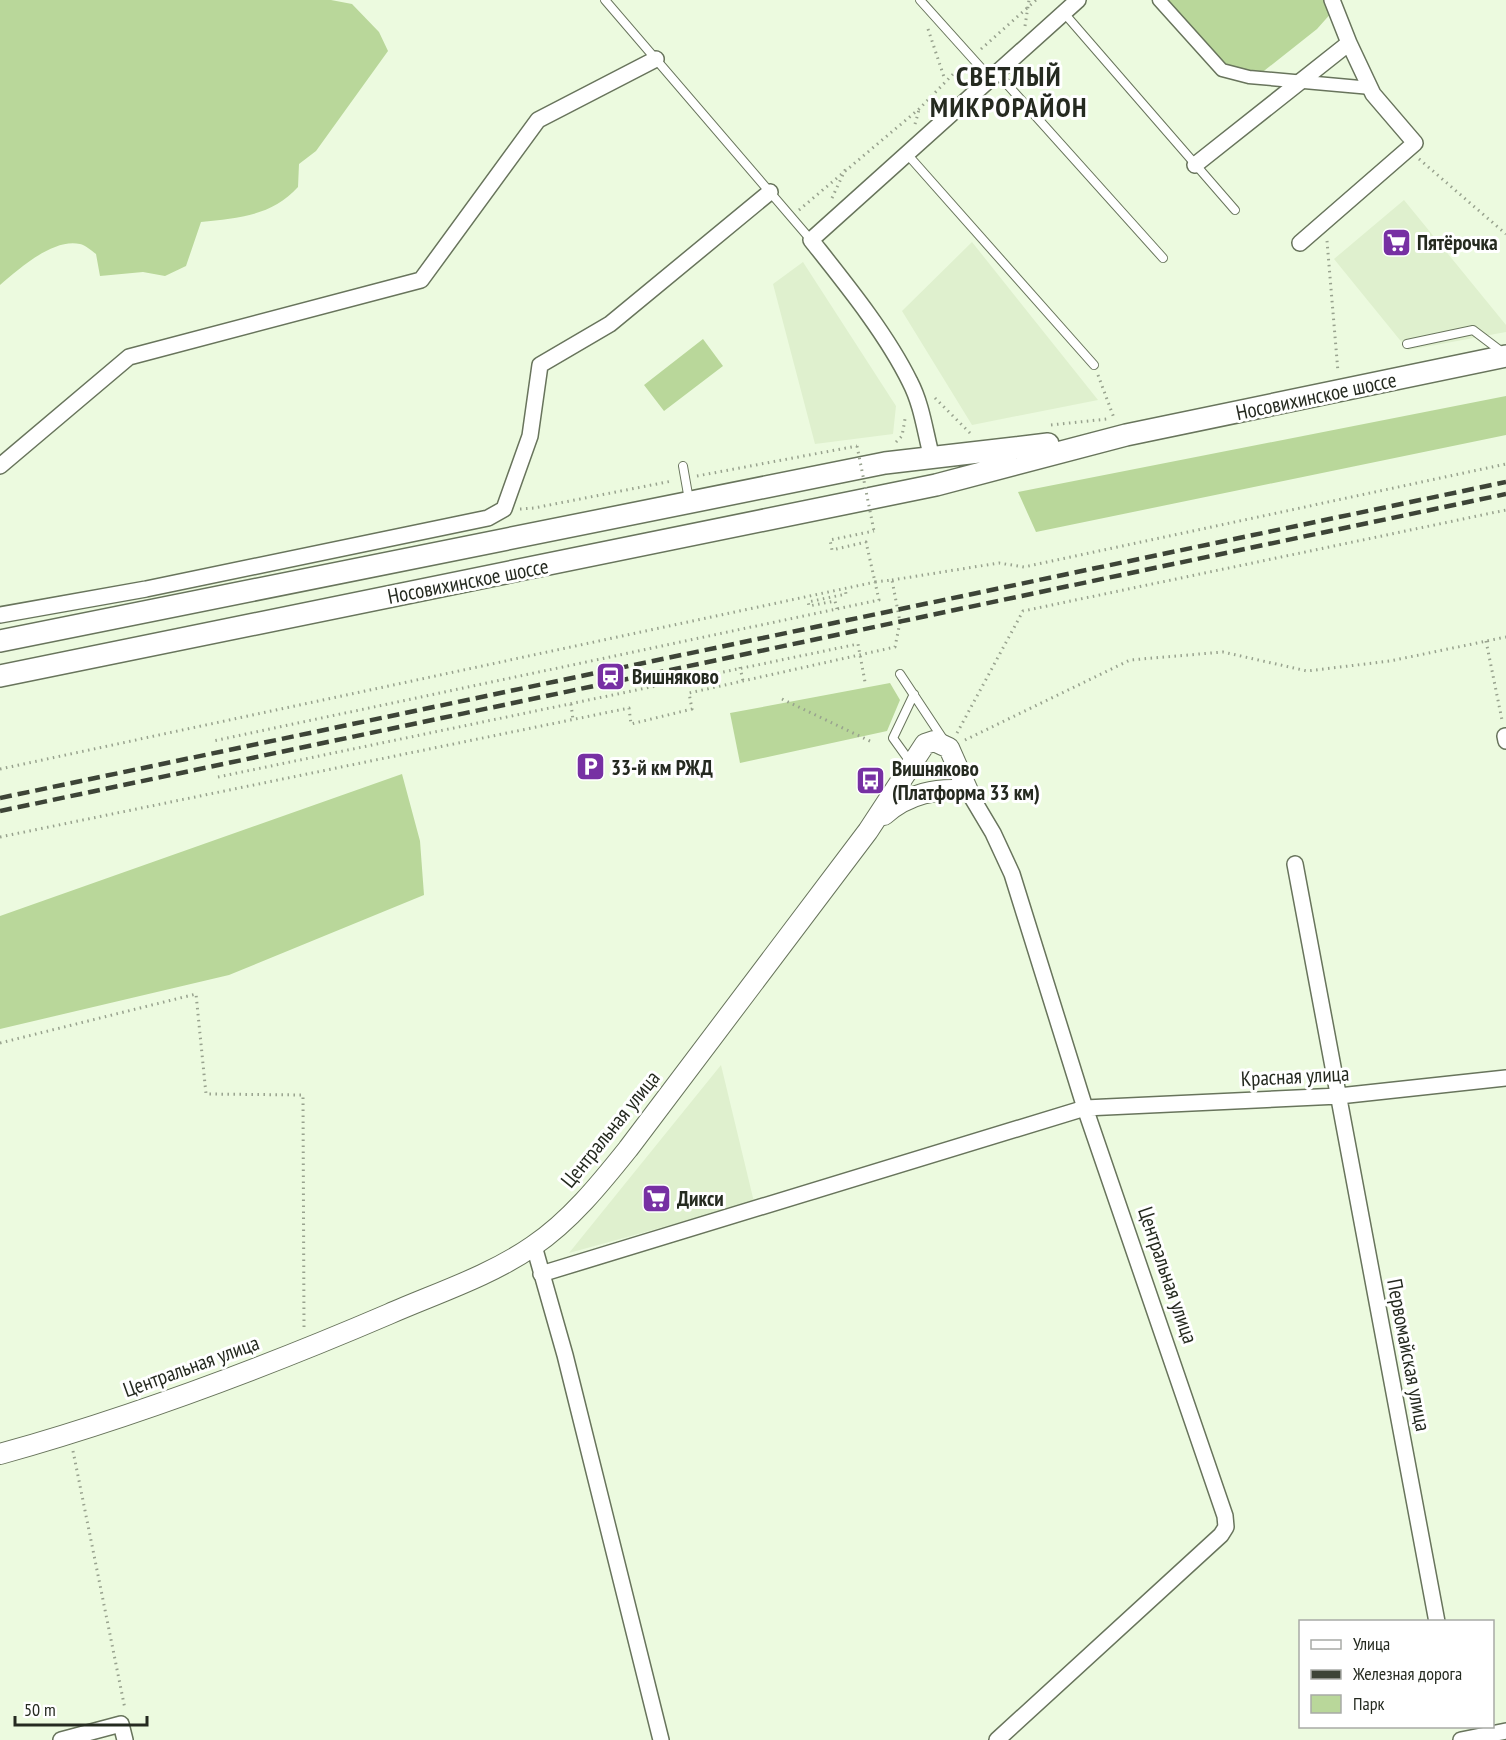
<svg xmlns="http://www.w3.org/2000/svg" width="1506" height="1740" font-family="'PT Sans Narrow',sans-serif">
  <style>
    .built { fill: #dff0ce }
    .green { fill: #b9d79a }
    .lines { fill: none; stroke-linecap: round; stroke-linejoin: round }
    .service-casing { stroke: #68745c; stroke-width: 10 }
    .pedestrian-casing { stroke: #68745c; stroke-width: 15 }
    .minor-casing { stroke: #68745c; stroke-width: 18 }
    .tertiary-casing { stroke: #68745c; stroke-width: 22 }
    .secondary-casing { stroke: #68745c; stroke-width: 24 }
    .path { stroke: #98a28e; stroke-width: 3; stroke-dasharray: 1.5 4.5; stroke-linecap: butt }
    .service { stroke: #fff; stroke-width: 8 }
    .pedestrian { stroke: #fff; stroke-width: 12 }
    .minor { stroke: #fff; stroke-width: 15 }
    .tertiary { stroke: #fff; stroke-width: 20 }
    .secondary { stroke: #fff; stroke-width: 21 }
    .rail { stroke: #3d4437; stroke-width: 4.5; stroke-dasharray: 12 6; stroke-linecap: butt }
    .path-bridge { stroke: #98a28e; stroke-width: 3; stroke-dasharray: 1.5 4.5; stroke-linecap: butt }
    .labels { text-anchor: middle; dominant-baseline: central; stroke-width: 6; stroke-linejoin: round; paint-order: stroke }
    .poi-label { font-size: 21px; font-weight: bold; fill: #252a20; stroke: #fff; text-anchor: start }
    .street-label { font-size: 21px; fill: #252a20; stroke: #fff }
    .district-label { font-size: 27px; font-weight: bold; letter-spacing: 1.5px; fill: #252a20; stroke: #fff }
  </style>
  <rect width="100%" height="100%" fill="#ecfadf"/>
  <!-- built -->
  <path class="built" d="M1404 200 1506 325V332L1408 350 1334 259Z
    M972 242 1098 400 972 425 902 311Z
    M803 262 896 406 893 434 815 444 773 284Z
    M721 1065 754 1202 569 1253Z"/>
  <!-- green -->
  <path class="green" d="M0 0H331L352 4 379 32 388 51 316 151 299 164 298 187C272 216 238 218 201 222L186 266 165 276 143 272 100 276 96 254C92 251 85 245 80 244 53 238 19 269 0 285Z
    M1163 0H1327L1333 11 1317 29 1255 78 1219 63Z
    M703 339 723 366 664 411 644 385Z
    M1506 396V435L1036 532 1018 492Z
    M890 683 900 700 887 731 740 763 730 713Z
    M402 774 420 841 424 895 229 975 0 1029V916Z"/>
  <g class="lines">
    <defs>
      <path id="service" d="M605 0 811 240
        M920 0 991 79
        M1064 13 1235 210
        M997 73 1163 258
        M907 154 1094 365
        M1407 344 1473 330 1502 352
        M683 466 689 500
        M900 674 943 739
        M911 763 893 738 914 694"/>
      <path id="pedestrian" d="M1159 0 1222 70 1249 77 1371 88"/>
      <path id="minor" d="M1332 0 1349 43
        M1195 165 1349 43 1373 94 1415 143 1300 243
        M932 458C925 432 922 405 910 382 886 333 845 283 811 240L1078 0
        M0 466 129 357 421 280 538 120 656 59
        M0 615 146 589 488 518 504 509 530 436 540 365 610 324 770 192
        M1505 736 1506 741
        M968 791 993 833 1012 874 1085 1108 1225 1516 1226 1527 1221 1535 997 1740
        M1295 864 1437 1622
        M534 1246 565 1355 661 1740
        M541 1274 1085 1108 1339 1096 1506 1078
        M61 1740 121 1724 125 1740
        M1461 1740 1506 1731"/>
      <path id="tertiary" d="M884 815C907 794 938 787 968 791
        M0 1454C133 1417 263 1368 389 1314 437 1293 490 1276 533 1246 570 1221 600 1184 628 1149L868 831 925 744 934 741 949 748 968 791"/>
      <path id="secondary" d="M0 641 885 463 1048 444
        M0 676 936 485 1126 435 1506 356"/>
    </defs>
    <!-- service casing -->
    <use href="#service" class="service-casing"/>
    <!-- pedestrian casing -->
    <use href="#pedestrian" class="pedestrian-casing"/>
    <!-- minor casing -->
    <use href="#minor" class="minor-casing"/>
    <!-- tertiary casing -->
    <use href="#tertiary" class="tertiary-casing"/>
    <!-- secondary casing -->
    <use href="#secondary" class="secondary-casing"/>
    <!-- path -->
    <path class="path" d="M1025 26 1029 0
      M928 29 945 80
      M981 49 1036 0
      M915 124 919 110
      M1419 159 1506 234
      M832 198 846 168
      M799 210 919 109 962 65
      M1327 241 1338 372
      M1098 375 1114 418
      M935 398 970 433
      M1051 425 1107 419
      M896 442 902 436 905 419
      M697 476 857 446
      M520 509 534 508 672 481
      M892 580 999 563 1024 567 1506 464
      M837 609 835 601 809 606 808 602 846 594 845 589
      M1486 641 1502 720
      M740 667 743 681
      M782 699 872 742
      M571 704 573 720
      M957 733 1023 611 1506 510
      M965 740 1130 660 1223 652 1307 671 1390 661 1506 637
      M0 769 875 582 879 600 213 741
      M218 777 858 644 865 682
      M0 837 629 708 631 724 692 709 689 693 895 647 900 622 892 580 875 582 866 542 832 550 830 540 874 531
      M0 1043 196 994 206 1094 303 1095 304 1329
      M73 1451 125 1709"/>
    <!-- service -->
    <use href="#service" class="service"/>
    <!-- pedestrian -->
    <use href="#pedestrian" class="pedestrian"/>
    <!-- minor -->
    <use href="#minor" class="minor"/>
    <!-- tertiary -->
    <use href="#tertiary" class="tertiary"/>
    <!-- secondary -->
    <use href="#secondary" class="secondary"/>
    <!-- rail -->
    <path class="rail" d="M0 798 1506 482
      M0 811 1506 494"/>
    <!-- path-bridge -->
    <path class="path-bridge" d="M857 446 874 531"/>
  </g>
  <!-- icons -->
  <defs>
    <symbol id="supermarket-square" viewBox="-11 -11 22 22"><rect x="-9" y="-9" width="18" height="18" rx="4" fill="#7730a3" stroke="#fff"/><path d="M-6-5.5h2.5l.6 2H6L4.5 2H-2.5L-4.4-4H-6ZM-1.5 3.2a1.3 1.3 0 1 0 .1 0ZM3 3.2a1.3 1.3 0 1 0 .1 0Z" fill="#fff"/></symbol>
    <symbol id="station-square" viewBox="-11 -11 22 22"><rect x="-9" y="-9" width="18" height="18" rx="4" fill="#7730a3" stroke="#fff"/><path d="M-3-6H3Q5-6 5-4V2Q5 4 3 4L4.5 6H3L1.5 4h-3L-3 6H-4.5L-3 4Q-5 4-5 2V-4Q-5-6-3-6ZM-3.5-4v3h7v-3ZM-3.5 1v1.5H-2V1ZM2 1v1.5H3.5V1Z" fill="#fff"/></symbol>
    <symbol id="parking-square" viewBox="-11 -11 22 22"><rect x="-9" y="-9" width="18" height="18" rx="4" fill="#7730a3" stroke="#fff"/><path d="M-3.5-5.5H1a3.5 3.5 0 0 1 0 7H-1V5.5H-3.5ZM-1-3.4V-.6H.8a1.4 1.4 0 0 0 0-2.8Z" fill="#fff"/></symbol>
    <symbol id="bus-square" viewBox="-11 -11 22 22"><rect x="-9" y="-9" width="18" height="18" rx="4" fill="#7730a3" stroke="#fff"/><path d="M-5-6H5V4H4V6H2V4H-2V6H-4V4H-5ZM-3.5-4V0h7V-4ZM-3.5 1.2v1.5H-2V1.2ZM2 1.2v1.5H3.5V1.2Z" fill="#fff"/></symbol>
  </defs>
  <g fill-rule="evenodd">
    <use href="#supermarket-square" x="1380" y="226" width="33" height="33"/>
    <use href="#station-square" x="594" y="660" width="33" height="33"/>
    <use href="#parking-square" x="574" y="750" width="33" height="33"/>
    <use href="#bus-square" x="854" y="764" width="33" height="33"/>
    <use href="#supermarket-square" x="640" y="1182" width="33" height="33"/>
  </g>
  <g class="labels">
    <!-- poi labels -->
    <g class="poi-label">
      <text x="1417" y="242">Пятёрочка</text>
      <text x="632" y="676">Вишняково</text>
      <text x="611" y="767">33-й км РЖД</text>
      <text x="892" y="768">Вишняково<tspan x="892" dy="24">(Платформа 33 км)</tspan></text>
      <text x="677" y="1198">Дикси</text>
    </g>
    <!-- street labels -->
    <g class="street-label">
      <text transform="translate(1316 396) rotate(-12)">Носовихинское шоссе</text>
      <text transform="translate(468 581) rotate(-11)">Носовихинское шоссе</text>
      <text transform="translate(1295 1076) rotate(-3)">Красная улица</text>
      <text transform="translate(610 1129) rotate(-51)">Центральная улица</text>
      <text transform="translate(1168 1275) rotate(71)">Центральная улица</text>
      <text transform="translate(1409 1355) rotate(79)">Первомайская улица</text>
      <text transform="translate(191 1366) rotate(-20)">Центральная улица</text>
    </g>
    <!-- district labels -->
    <g class="district-label">
      <text x="1009" y="76">СВЕТЛЫЙ<tspan x="1009" dy="31">МИКРОРАЙОН</tspan></text>
    </g>
  </g>
  <!-- legend -->
  <rect x="1299" y="1620" width="195" height="108" fill="#ffffff" stroke="#a8aaa6" stroke-width="1.5"/>
  <rect x="1311" y="1640" width="30" height="9" fill="#ffffff" stroke="#a8aaa6" stroke-width="1.5"/>
  <text x="1353" y="1650" font-size="18" fill="#252a20">Улица</text>
  <rect x="1311" y="1670" width="30" height="9" fill="#3d4437" stroke="#a8aaa6" stroke-width="1.5"/>
  <text x="1353" y="1680" font-size="18" fill="#252a20">Железная дорога</text>
  <rect x="1311" y="1695" width="30" height="18" fill="#b9d79a" stroke="#a8aaa6" stroke-width="1.5"/>
  <text x="1353" y="1710" font-size="18" fill="#252a20">Парк</text>
  <!-- scale -->
  <path d="M15 1716v9h132v-9" fill="none" stroke="#252a20" stroke-width="3"/>
  <text x="24" y="1716" font-size="18" fill="#252a20" stroke="#ffffff" stroke-width="4.5" paint-order="stroke">50 m</text>
</svg>
